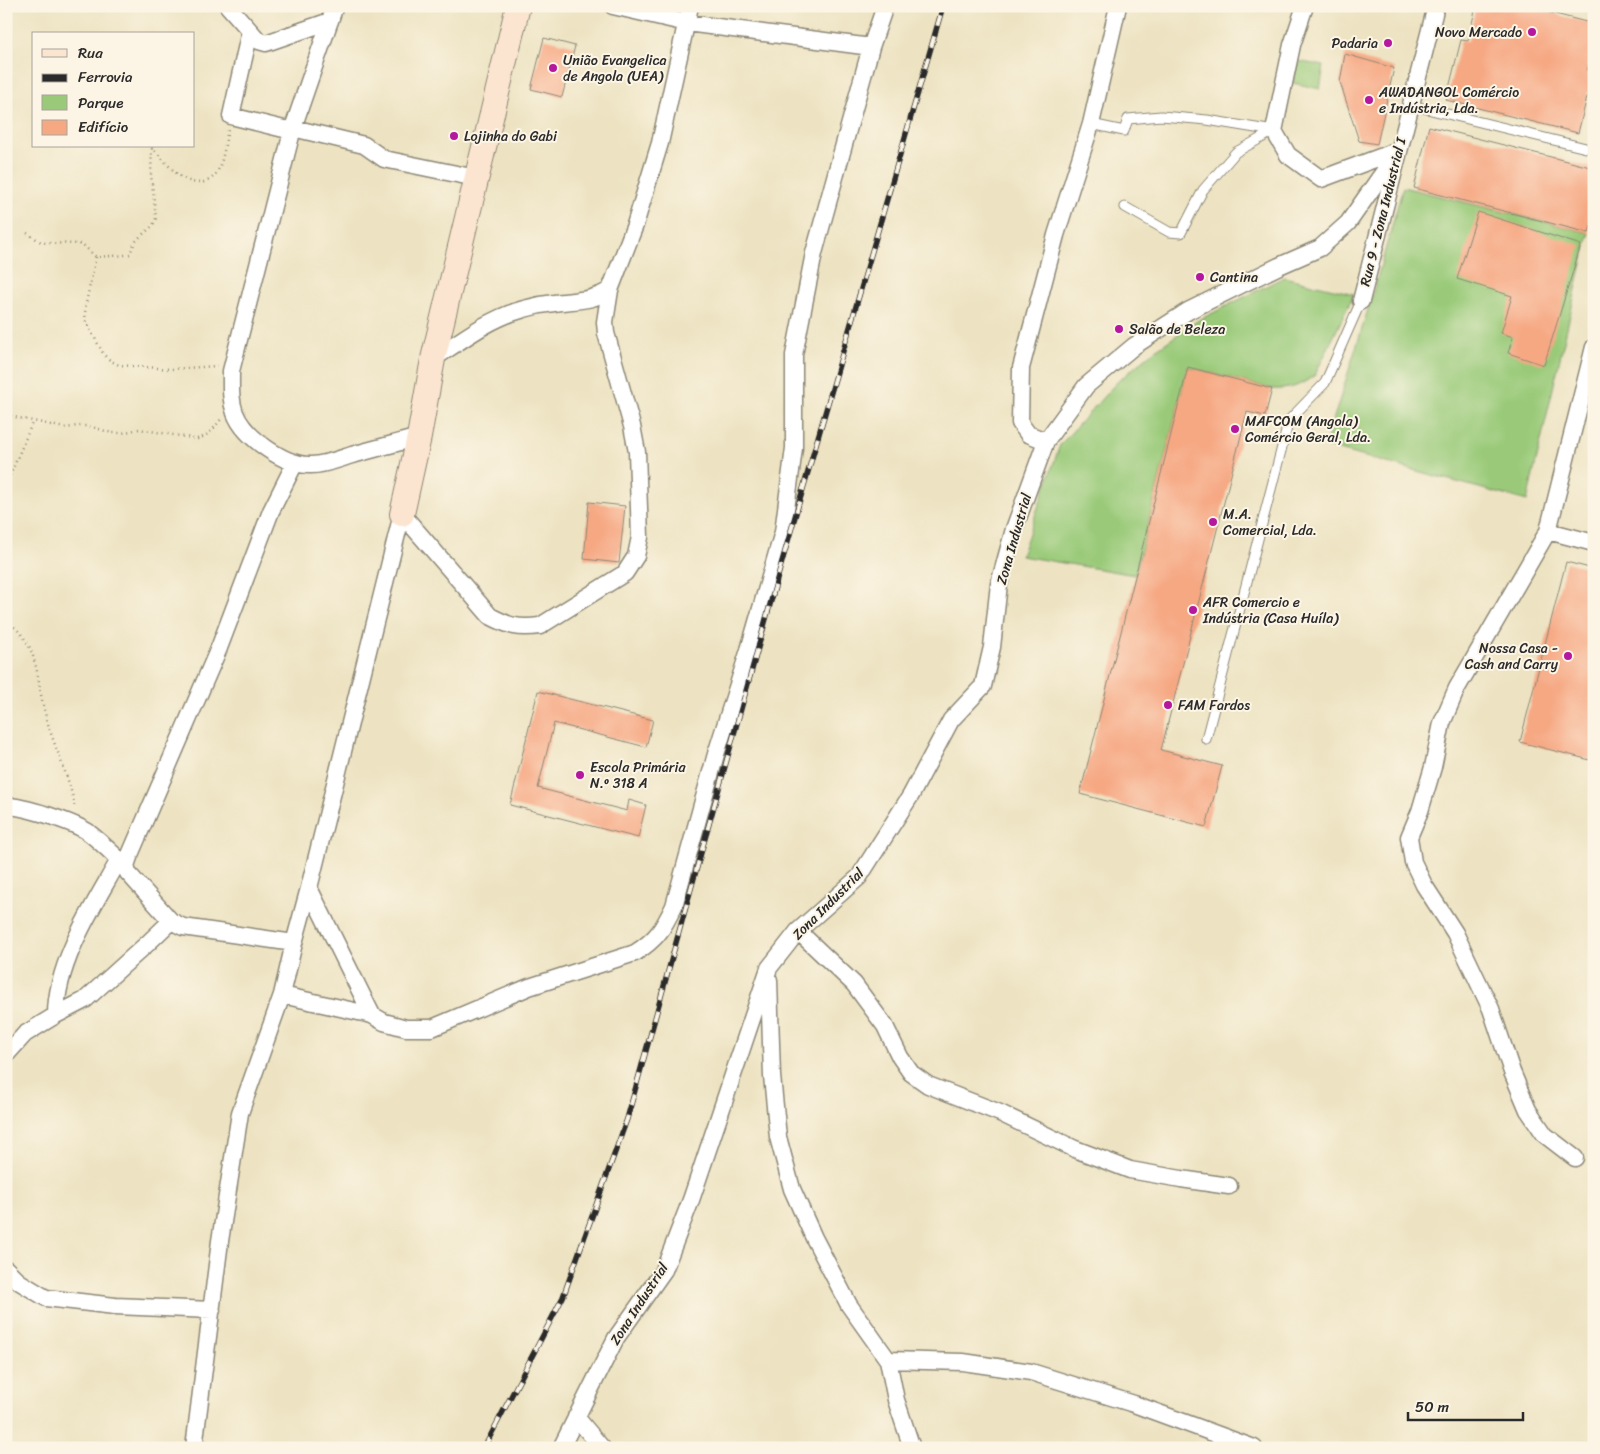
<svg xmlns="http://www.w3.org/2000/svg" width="1600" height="1454" font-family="Sriracha,sans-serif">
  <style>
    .green { fill: #9aca79; stroke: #627a52 }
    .building { fill: #f6a883 }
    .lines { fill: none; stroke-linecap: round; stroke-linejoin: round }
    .lane-casing { stroke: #8c8776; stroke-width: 11 }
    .street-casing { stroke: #8c8776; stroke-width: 19 }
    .secondary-casing { stroke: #8c8776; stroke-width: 26 }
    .path { stroke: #8c8776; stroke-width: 2.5; stroke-dasharray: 1 4; stroke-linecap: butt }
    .lane { stroke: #fff; stroke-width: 9 }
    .street { stroke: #fff; stroke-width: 16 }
    .secondary { stroke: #fce5d0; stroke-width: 24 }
    .rail-casing { stroke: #2b2b2b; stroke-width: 5.5 }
    .rail { stroke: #fcf5e5; stroke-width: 4; stroke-dasharray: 11; stroke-linecap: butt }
    .poi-dot { fill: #b5179e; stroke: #fcf5e5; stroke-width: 2 }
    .labels { text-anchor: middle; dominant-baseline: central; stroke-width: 4; stroke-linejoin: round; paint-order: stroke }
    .poi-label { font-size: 14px; fill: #2b2b2b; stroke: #fcf5e5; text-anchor: start }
    .street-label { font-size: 14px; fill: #2b2b2b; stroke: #fcf5e5 }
  </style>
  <rect width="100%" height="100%" fill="#fcf5e5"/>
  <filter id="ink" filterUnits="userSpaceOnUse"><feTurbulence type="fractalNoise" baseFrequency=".02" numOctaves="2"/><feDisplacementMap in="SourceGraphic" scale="10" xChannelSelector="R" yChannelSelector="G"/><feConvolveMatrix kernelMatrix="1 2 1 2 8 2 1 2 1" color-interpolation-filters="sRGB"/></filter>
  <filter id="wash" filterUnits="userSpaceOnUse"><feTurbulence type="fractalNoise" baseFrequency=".0096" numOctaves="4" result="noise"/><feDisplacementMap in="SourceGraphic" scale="20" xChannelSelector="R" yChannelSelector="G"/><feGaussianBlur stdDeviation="1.12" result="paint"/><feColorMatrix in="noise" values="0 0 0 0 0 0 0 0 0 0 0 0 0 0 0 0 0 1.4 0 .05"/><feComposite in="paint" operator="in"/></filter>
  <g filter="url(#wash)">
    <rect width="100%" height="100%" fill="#ede3c2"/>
    <!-- green -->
    <path class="green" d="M1297 61 1324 66 1320 89 1293 83Z
      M1403 187 1589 233 1527 501 1325 446 1371 300Z
      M1284 277 1354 294 1315 375C1300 386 1290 390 1272 389L1188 367 1135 575 1021 556 1060 445 1117 382 1154 351 1197 321Z"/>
    <g id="blocks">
      <!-- building -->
      <path class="building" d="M1476 6H1524L1594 24V44L1587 71 1593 73 1578 133 1446 100 1461 40 1468 41Z
        M544 38 575 46 562 97 531 89Z
        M1345 54 1394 68 1377 144 1359 141 1340 82Z
        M1429 126 1594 168V215L1589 233 1414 188Z
        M1478 212 1581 245 1544 365 1508 353 1513 337 1501 333 1512 296 1457 279Z
        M1188 367 1272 389 1265 416 1247 412 1161 750 1222 766 1206 827 1080 794Z
        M589 502 625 506 619 563 584 559Z
        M1566 562 1594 569V761L1520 742Z
        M538 691 653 720 646 747 554 723 538 788 627 811 629 800 646 805 638 838 510 805Z"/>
    </g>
  </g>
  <g filter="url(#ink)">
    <use href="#blocks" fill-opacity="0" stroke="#8c8776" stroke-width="1"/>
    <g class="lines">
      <defs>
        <path id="lane" d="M1591 6 1594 7
          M1411 105 1594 150
          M1091 124 1124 131 1128 119 1161 116 1207 120 1274 131 1236 152 1203 190 1181 233 1169 232 1125 207
          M1206 739 1289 420 1325 383 1361 301"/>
        <path id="street" d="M228 6 259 41 266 43 330 21
          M335 6 293 128 231 371C231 386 230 399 235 413 244 437 285 466 311 465 325 465 339 459 352 455 374 449 396 443 419 437
          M613 6 687 23 871 47
          M1305 6 1292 45 1274 131 1288 155 1321 179 1399 150
          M250 31 231 116 292 131
          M293 128 364 145 384 159 476 178
          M1361 301 1436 6
          M433 359C462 340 490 318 524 309 534 306 544 304 554 303 575 300 591 302 610 290
          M1046 441 1028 434 1020 423 1021 368 1056 235 1091 124 1118 6
          M402 514 490 616C509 626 518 629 540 626L625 573 636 556 640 537 637 452 632 426 606 333 605 322 610 290 635 225 660 143 690 6
          M1548 531 1594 543
          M6 806C24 806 73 822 88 832 101 842 114 855 126 866
          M309 888 372 1015
          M798 931 854 984 885 1026 900 1057 911 1073 928 1085 1000 1113 1075 1149 1130 1170 1181 1179 1229 1186
          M294 943 183 927 171 921 128 873 126 866 129 857 219 648 271 511 295 463
          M769 980 772 1076 778 1137 792 1189 814 1238 849 1305 888 1360 896 1400 912 1448
          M282 995 372 1015 384 1022 406 1028H432L529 987 635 953C657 939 663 929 674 906L716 754 749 650 783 532 794 448V355L814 253 871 47 885 6
          M56 1015C56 962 94 905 119 860
          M6 1055 25 1034 56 1015 85 1000 148 943 171 921
          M1575 1158 1545 1135 1528 1110 1512 1072 1491 1009 1455 933 1424 885 1413 862 1409 837 1420 811 1433 767 1442 723 1457 688 1548 531 1594 347
          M6 1269 18 1281 46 1298 115 1306 212 1310
          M888 1360 963 1362 1031 1372 1134 1404 1254 1448
          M576 1417 602 1448
          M194 1448 220 1241 240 1113 282 995 294 943 309 888 402 514
          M561 1448 616 1338 664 1270 691 1200 769 968 798 931 859 877 911 795 951 720 983 686 992 647 999 584 1014 529 1046 441 1086 386 1134 346 1188 311 1279 266 1320 248 1348 223 1399 150"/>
        <path id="secondary" d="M402 514 419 437 433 359 518 6"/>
      </defs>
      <!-- lane casing -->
      <use href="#lane" class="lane-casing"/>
      <!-- street casing -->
      <use href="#street" class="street-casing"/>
      <!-- secondary casing -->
      <use href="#secondary" class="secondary-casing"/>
      <!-- path -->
      <path class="path" d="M152 147C166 162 186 192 209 180 213 178 217 173 219 168 224 157 225 142 228 130
        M27 233 41 242 46 243 82 244 96 257C105 256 124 256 130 254 132 249 134 243 138 239 145 231 153 229 156 218L151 175 152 147
        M96 257 86 303 85 313 86 322 104 355 111 361 119 365 171 369 217 366
        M6 415 60 427 67 428 77 426H89L112 433H122L139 429 197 439C209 436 214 428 222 418
        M6 485 33 421
        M6 621C16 627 24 636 29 646 39 667 39 692 45 713 53 746 69 774 75 808"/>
      <!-- lane -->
      <use href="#lane" class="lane"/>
      <!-- street -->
      <use href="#street" class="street"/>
      <!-- secondary -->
      <use href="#secondary" class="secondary"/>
      <defs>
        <path id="rail" d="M484 1448 563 1297 627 1119 781 565 943 6"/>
      </defs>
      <!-- rail casing -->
      <use href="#rail" class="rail-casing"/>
      <!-- rail -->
      <use href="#rail" class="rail"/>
    </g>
  </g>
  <!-- markers -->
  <g class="poi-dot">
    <circle cx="1532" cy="32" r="5"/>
    <circle cx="1388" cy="43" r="5"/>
    <circle cx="553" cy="68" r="5"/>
    <circle cx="1369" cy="100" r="5"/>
    <circle cx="454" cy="136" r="5"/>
    <circle cx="1200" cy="277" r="5"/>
    <circle cx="1119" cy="329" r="5"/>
    <circle cx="1235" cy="429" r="5"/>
    <circle cx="1213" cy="522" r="5"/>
    <circle cx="1193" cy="610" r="5"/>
    <circle cx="1568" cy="656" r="5"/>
    <circle cx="1168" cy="705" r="5"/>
    <circle cx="580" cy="775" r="5"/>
  </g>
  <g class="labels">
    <!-- poi labels -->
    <g class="poi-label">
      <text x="1522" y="32" text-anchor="end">Novo Mercado</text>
      <text x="1378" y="43" text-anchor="end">Padaria</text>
      <text x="563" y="60">União Evangelica<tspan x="563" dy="16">de Angola (UEA)</tspan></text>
      <text x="1379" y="92">AWADANGOL Comércio<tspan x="1379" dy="16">e Indústria, Lda.</tspan></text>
      <text x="464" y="136">Lojinha do Gabi</text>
      <text x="1210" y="277">Cantina</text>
      <text x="1129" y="329">Salão de Beleza</text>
      <text x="1245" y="421">MAFCOM (Angola)<tspan x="1245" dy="16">Comércio Geral, Lda.</tspan></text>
      <text x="1223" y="514">M.A.<tspan x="1223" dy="16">Comercial, Lda.</tspan></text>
      <text x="1203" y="602">AFR Comercio e<tspan x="1203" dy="16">Indústria (Casa Huíla)</tspan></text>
      <text x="1558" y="648" text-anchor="end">Nossa Casa -<tspan x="1558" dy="16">Cash and Carry</tspan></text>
      <text x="1178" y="705">FAM Fardos</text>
      <text x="590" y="767">Escola Primária<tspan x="590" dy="16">N.º 318 A</tspan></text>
    </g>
    <!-- street labels -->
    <g class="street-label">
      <text transform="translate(1383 212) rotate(-76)">Rua 9 - Zona Industrial I</text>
      <text transform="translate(1014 539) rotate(-74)">Zona Industrial</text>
      <text transform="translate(828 904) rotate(-45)">Zona Industrial</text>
      <text transform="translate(639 1304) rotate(-57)">Zona Industrial</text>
    </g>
  </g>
  <!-- margin -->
  <rect width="1600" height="1454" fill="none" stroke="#fcf5e5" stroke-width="25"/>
  <!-- legend -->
  <rect x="32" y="32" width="162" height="115" fill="#fcf5e5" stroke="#a8a49b"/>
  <rect x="42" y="49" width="25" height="8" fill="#fce5d0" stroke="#a8a49b"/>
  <text x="78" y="58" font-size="15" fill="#2b2b2b">Rua</text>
  <rect x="42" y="74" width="25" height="8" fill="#2b2b2b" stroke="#a8a49b"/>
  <text x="78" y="82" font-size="15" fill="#2b2b2b">Ferrovia</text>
  <rect x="42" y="95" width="25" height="15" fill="#9aca79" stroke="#a8a49b"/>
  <text x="78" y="108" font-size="15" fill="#2b2b2b">Parque</text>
  <rect x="42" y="120" width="25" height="15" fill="#f6a883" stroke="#a8a49b"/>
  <text x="78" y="132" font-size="15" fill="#2b2b2b">Edifício</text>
  <!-- scale -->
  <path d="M1408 1412v8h115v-8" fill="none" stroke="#2b2b2b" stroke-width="2.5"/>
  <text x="1415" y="1412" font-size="15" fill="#2b2b2b" stroke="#fcf5e5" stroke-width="4" paint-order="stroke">50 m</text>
</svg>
